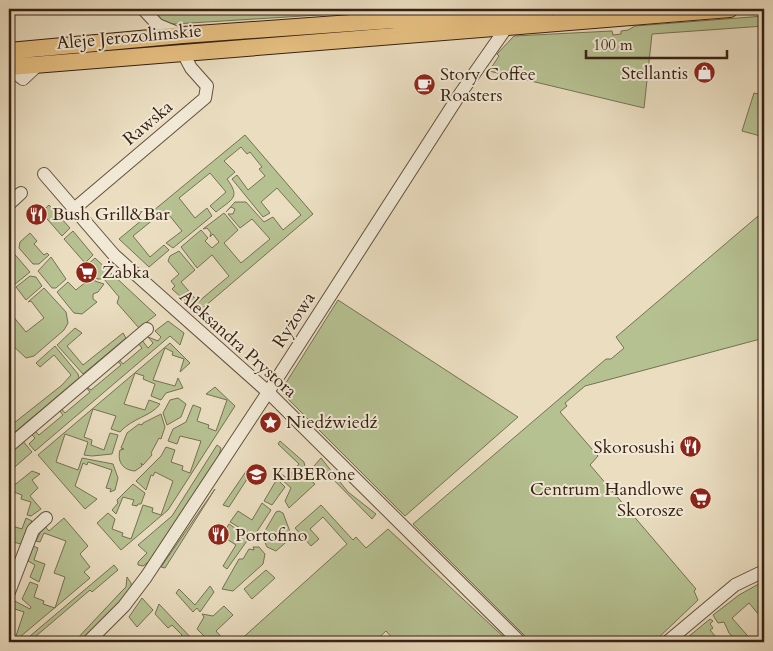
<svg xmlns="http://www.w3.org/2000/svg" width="773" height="651" font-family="Cardo,serif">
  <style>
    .green { fill: #b6c192; stroke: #767152 }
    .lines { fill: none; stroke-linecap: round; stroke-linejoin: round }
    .minor-casing { stroke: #64503e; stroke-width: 14 }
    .major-casing { stroke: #372112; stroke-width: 18 }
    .minor { stroke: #f1e9d6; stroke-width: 12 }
    .major { stroke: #e5be80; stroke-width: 16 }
    .labels { text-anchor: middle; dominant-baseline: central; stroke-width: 4; stroke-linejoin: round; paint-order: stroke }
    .street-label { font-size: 18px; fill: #372112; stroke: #f1e9d6 }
    .poi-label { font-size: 18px; fill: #372112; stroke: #f1e9d6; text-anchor: start }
  </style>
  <rect width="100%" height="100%" fill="#eaddc0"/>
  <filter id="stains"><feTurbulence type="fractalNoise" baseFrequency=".004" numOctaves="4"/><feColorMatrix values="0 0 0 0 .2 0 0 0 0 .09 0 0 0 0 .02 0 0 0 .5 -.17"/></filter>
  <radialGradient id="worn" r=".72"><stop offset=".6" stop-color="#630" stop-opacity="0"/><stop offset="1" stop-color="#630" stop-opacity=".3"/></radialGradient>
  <!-- green -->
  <path class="green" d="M153 9H416L174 24H165Z
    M764 16V26L652 34 644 108 489 71 499 56 497 54 514 36 612 31 613 35 621 34V31L628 30 635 26Z
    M764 92V137L742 131 754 93 763 95Z
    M245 135 313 214 204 307 225 332 222 334 172 289 175 286 171 281 179 274 168 261 170 256 179 251 195 270 181 282 198 302 229 276 212 255 197 268 181 247 201 230 208 238 205 241 212 248 219 242 213 234 210 237 211 233 207 228 203 229 224 213 238 230 224 243 241 263 270 239 252 219 240 228 228 214H233L235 209 231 207 226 212 235 202H246L264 222 273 217 283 230 301 215 277 188 261 202 270 213 263 217 232 179 237 175 248 190 265 176 259 169 262 167 250 152 247 154 241 147 224 161 235 172 227 179C241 198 232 199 216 212L210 206 226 192 210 173 179 198 195 218 207 208 212 216 173 248 166 243 182 231 165 210 133 236 150 257 164 245 169 250 149 267 119 239Z
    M49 205 70 228 62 236 41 212Z
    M764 211V338L585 386 565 403 567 406 560 412 598 456 590 465 696 589 694 591 698 600 654 642H531L413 524 606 359H611L624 348 616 337Z
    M73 231 93 255 85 263 64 239Z
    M30 233 37 241 34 244 44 255 47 253 49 255 39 264H33L19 248 20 242Z
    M11 250 30 272 14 285 9 278V252Z
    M51 257 66 279 56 288H52L38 271Z
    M95 258 156 315 139 328 117 303 119 297 104 279H97L86 266Z
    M30 276 36 277 42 286 26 300 16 287Z
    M92 277 95 281 104 284 98 292 93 294V299L97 302 82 314 74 313 57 292 68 282 76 290Z
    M44 288 66 312 68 323 64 330 34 356 26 358 9 342V318L12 315 26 332 44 318 31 301 28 302Z
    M338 300 518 417 405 516 284 395V386Z
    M168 321 184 333 180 345 170 336 35 451 29 444 35 438 31 434 34 430 39 435 63 415 58 409 60 407 65 413 90 392 85 386 91 390 121 365 117 360 118 358 123 364 142 348 137 342 141 339 148 348 153 343 148 337 158 341 161 337 155 331Z
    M75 328 82 333 67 346 83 365 123 333 126 338 83 374 57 345Z
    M170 343 190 363 180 372 184 359 172 355 173 352 165 348 153 380 175 386 178 378 183 388 166 393 161 400 151 396 155 384 143 379 144 376 135 373 124 404 145 410 149 400 160 404C152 416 132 418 120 432L111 429 116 416 93 409 84 437 92 440 91 445 104 450 110 433 118 435 112 454 92 456 84 455 88 442 65 434 56 462 78 470 82 458 113 464 118 478 115 490 110 492 111 489 106 488 112 470 88 462 87 465 83 463 75 486 97 499 85 509 38 455Z
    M55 346 78 374 79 378 9 437V427L62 385 71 375 54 355 40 367 36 363Z
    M215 387 235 406 168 510 121 550 97 523 108 513 115 519 112 529 123 533 122 536 131 539 143 505 153 508 152 512 161 515 173 481 155 472 153 476 151 475 146 490 136 481 161 456 166 447 175 450 171 462 183 466 182 470 190 473 201 441 180 436 177 444 168 441 173 429 186 422 193 405 201 408 197 421 209 425 208 428 216 431 227 400 206 394Z
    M178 398 186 404 181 417 167 425 163 413 170 400Z
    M161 414 165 427 161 439 159 438 151 453 152 455 143 465 141 463 142 466 135 471C123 470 117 462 120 450L124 449 121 448 127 433 139 424 142 425 143 423Z
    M22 440 32 452 9 472V451Z
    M280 441 304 462 305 467 300 472 315 484 289 508 285 501 291 488 279 477 281 474 287 478 299 464 278 444Z
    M217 445 221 448 218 459 151 560 143 566 138 565V562L147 553 138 545 172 516Z
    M321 458 348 492 376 514 372 519 325 471 323 473 314 466Z
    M247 470 251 473 229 507 223 505Z
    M32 471 40 474 32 480 38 488 30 496 41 509 31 516 27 515 31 502 21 499 22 495 11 491 9 497V484L12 487Z
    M277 479 285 487 272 505 264 501Z
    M133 484 145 493 141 504H138L137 506 132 505 134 500 123 497 116 514 112 510 118 503 117 500Z
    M215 489 165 568 161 567Z
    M262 503 271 510 254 536 230 522 238 511 252 520Z
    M321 505 353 540 356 537 366 548 388 529 509 642H396L386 631 374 642H238L347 544 323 517 310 529 319 539 311 546 295 528Z
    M279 511 283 513 292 537 276 551 267 547 262 536 276 512Z
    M26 518 32 521 21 544 9 541V525L22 529Z
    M64 518 88 546 80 554 90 567 84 572 90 578 14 642 24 612 9 607V598L30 609 31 607 22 599 30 582 38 585 34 597 44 601 43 604 55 608 65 577 54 573 66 541 44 533 40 542 36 541 44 525 49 531Z
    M229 524 249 538 227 569 223 566 236 545 222 536Z
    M33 546 38 548 34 560 45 564 39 582 30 577 35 565 28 561Z
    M253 547H259L265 554 263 564 233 591 222 589 239 559H243L249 549 254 550Z
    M114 565 118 570 92 592 90 590 29 642H23Z
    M266 570 275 578 252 599 244 589Z
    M127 577 131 583V589L106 618 80 642H74L121 592 126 587Z
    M764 581V610L759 615 749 603 732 618 753 642H737L729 633 724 622 718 623 713 615 739 595Z
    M210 586 214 592 200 612 197 608 193 612 176 593 179 589 195 605Z
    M142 598 153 610 137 627 129 617Z
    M159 604 195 642H181L178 639 182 635 172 625 168 628 155 614Z
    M224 606 233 615 216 631 226 642H210L197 629 204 617 202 614 213 616Z
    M710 619 713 621 710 624 713 628 710 630 715 636 714 638 723 642H708L706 640 703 642H682Z"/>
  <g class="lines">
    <defs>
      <path id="minor" d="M143 9 158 25 180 34
        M9 68 23 79 39 64
        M44 174 114 255 268 392 520 642
        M9 204 21 193
        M74 209 205 98 207 86 191 68 183 53
        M9 446 147 329
        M9 592 33 530 46 518
        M88 642 124 606 146 577 278 377 460 94 511 21
        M667 642 735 585 764 571"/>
      <path id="major" d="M9 51 183 35 547 9
        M9 67 730 9"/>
    </defs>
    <!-- minor casing -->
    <use href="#minor" class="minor-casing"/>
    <!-- major casing -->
    <use href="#major" class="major-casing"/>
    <!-- minor -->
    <use href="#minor" class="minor"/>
    <!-- major -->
    <use href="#major" class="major"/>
  </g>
  <!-- icons -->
  <defs>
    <symbol id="shop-disc" viewBox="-11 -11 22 22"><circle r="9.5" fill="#8f2418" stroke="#f1e9d6"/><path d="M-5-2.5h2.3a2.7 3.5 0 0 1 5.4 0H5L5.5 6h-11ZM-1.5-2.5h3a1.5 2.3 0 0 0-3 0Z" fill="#fff"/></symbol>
    <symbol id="cafe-disc" viewBox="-11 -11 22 22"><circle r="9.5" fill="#8f2418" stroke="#f1e9d6"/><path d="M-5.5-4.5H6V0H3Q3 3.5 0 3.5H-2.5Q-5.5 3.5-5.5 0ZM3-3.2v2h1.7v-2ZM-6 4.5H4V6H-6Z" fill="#fff"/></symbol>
    <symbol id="restaurant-disc" viewBox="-11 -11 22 22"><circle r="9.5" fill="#8f2418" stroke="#f1e9d6"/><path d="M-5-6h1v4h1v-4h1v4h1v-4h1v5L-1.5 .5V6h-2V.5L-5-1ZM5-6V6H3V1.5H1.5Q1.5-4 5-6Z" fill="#fff"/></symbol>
    <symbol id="supermarket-disc" viewBox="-11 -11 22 22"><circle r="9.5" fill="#8f2418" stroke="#f1e9d6"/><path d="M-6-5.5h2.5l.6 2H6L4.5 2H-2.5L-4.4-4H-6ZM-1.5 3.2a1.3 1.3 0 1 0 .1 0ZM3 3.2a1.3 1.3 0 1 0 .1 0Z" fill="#fff"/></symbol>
    <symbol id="sight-disc" viewBox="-11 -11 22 22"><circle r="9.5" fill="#8f2418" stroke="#f1e9d6"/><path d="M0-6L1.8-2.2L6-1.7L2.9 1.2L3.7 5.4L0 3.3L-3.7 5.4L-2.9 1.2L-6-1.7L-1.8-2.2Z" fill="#fff"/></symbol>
    <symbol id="school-disc" viewBox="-11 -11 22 22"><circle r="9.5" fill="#8f2418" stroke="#f1e9d6"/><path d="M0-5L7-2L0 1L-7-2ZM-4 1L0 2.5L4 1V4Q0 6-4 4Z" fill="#fff"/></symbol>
  </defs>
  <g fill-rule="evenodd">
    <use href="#shop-disc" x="692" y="60" width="25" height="25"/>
    <use href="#cafe-disc" x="412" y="72" width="25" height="25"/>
    <use href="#restaurant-disc" x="24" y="202" width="25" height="25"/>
    <use href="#supermarket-disc" x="74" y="260" width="25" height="25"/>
    <use href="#sight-disc" x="258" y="410" width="25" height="25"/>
    <use href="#restaurant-disc" x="678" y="434" width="25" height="25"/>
    <use href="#school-disc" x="244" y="462" width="25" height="25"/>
    <use href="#supermarket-disc" x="688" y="486" width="25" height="25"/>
    <use href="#restaurant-disc" x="206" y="522" width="25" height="25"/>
  </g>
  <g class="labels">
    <!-- street labels -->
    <g class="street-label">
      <text transform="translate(129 37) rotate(-5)">Aleje Jerozolimskie</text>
      <text transform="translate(148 123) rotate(-40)">Rawska</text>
      <text transform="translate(294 320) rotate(-57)">Ryżowa</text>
      <text transform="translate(238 344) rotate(42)">Aleksandra Prystora</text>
    </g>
    <!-- poi labels -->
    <g class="poi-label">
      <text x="688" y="73" text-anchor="end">Stellantis</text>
      <text x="440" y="74">Story Coffee<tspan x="440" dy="21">Roasters</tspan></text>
      <text x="52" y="214">Bush Grill&amp;Bar</text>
      <text x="102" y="272">Żabka</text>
      <text x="286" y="422">Niedźwiedź</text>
      <text x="675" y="447" text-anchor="end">Skorosushi</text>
      <text x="272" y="474">KIBERone</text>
      <text x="684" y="489" text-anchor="end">Centrum Handlowe<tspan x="684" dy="21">Skorosze</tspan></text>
      <text x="235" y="535">Portofino</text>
    </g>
  </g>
  <!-- margin -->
  <rect width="773" height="651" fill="none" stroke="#eaddc0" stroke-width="30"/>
  <rect x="10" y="10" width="753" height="631" fill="none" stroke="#372112" stroke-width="2.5"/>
  <rect x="15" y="15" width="743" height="621" fill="none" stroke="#372112"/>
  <!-- scale -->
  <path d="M586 50v8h141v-8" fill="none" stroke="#372112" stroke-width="2.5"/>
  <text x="593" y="50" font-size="15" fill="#372112" stroke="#f1e9d6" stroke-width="4" paint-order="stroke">100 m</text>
  <rect width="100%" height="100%" filter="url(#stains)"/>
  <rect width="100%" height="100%" fill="url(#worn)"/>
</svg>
